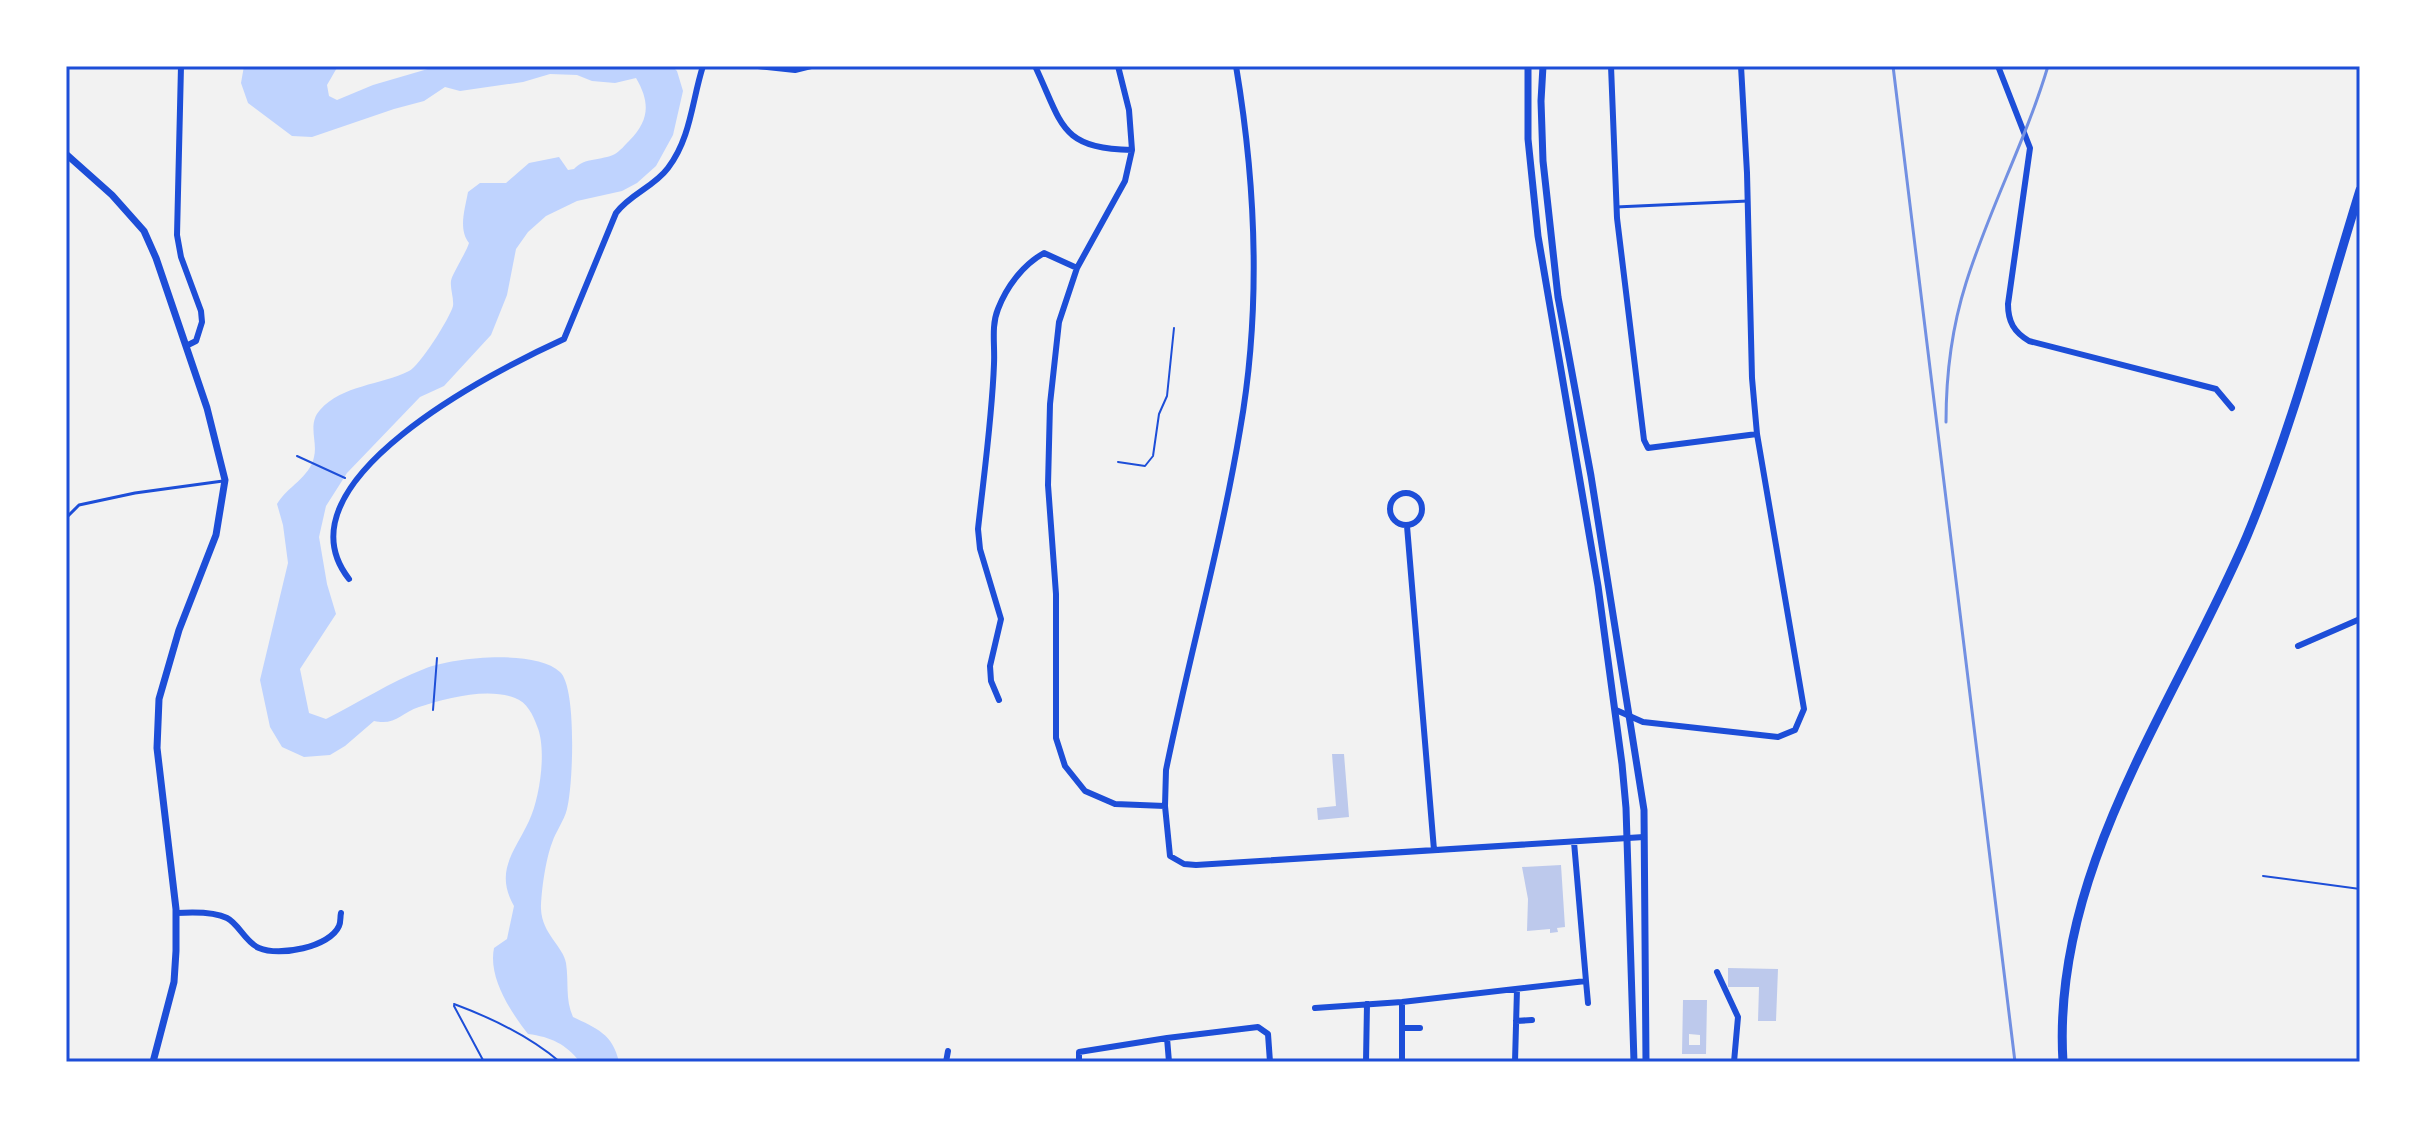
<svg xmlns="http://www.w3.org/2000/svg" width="2426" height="1128" font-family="Raleway,sans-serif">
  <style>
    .water { fill: #bfd3fe }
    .building { fill: #bdc9ec; fill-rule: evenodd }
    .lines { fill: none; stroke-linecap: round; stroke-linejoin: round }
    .path { stroke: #1d4ed8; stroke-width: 2 }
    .service { stroke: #1d4ed8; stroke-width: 3 }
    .minor { stroke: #1d4ed8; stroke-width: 6 }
    .tertiary { stroke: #1d4ed8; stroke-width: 7 }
    .primary { stroke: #1d4ed8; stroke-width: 9 }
    .rail { stroke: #7290e2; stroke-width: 3 }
    .neatline { fill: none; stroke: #1d4ed8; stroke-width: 3 }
  </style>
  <rect width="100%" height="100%" fill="#f2f2f2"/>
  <!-- water -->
  <path class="water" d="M244 66H338L327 85 329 96 337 100 373 85 438 66H672L677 71 683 91 673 135 656 166 637 183 622 191 577 201 546 216 528 232 516 249 507 295 491 335 444 386 420 397 347 473 326 506 319 537 327 584 336 614 300 669 309 713 326 719C358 703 390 682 424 669 453 657 536 649 560 672 577 687 573 787 567 809 564 821 556 831 552 843 546 858 541 892 541 909 542 934 563 946 566 963 569 983 565 999 573 1017 596 1028 613 1034 619 1062H580C566 1044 551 1037 528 1034 510 1011 488 977 494 948L507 939 514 906C494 871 515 851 529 821 540 798 547 749 537 726 533 715 527 702 515 698 488 687 446 698 419 707 401 713 395 726 374 721L345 746 330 755 304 757 282 747 270 727 260 680 288 563 283 525 277 504C287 487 310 477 314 457 318 442 307 424 320 410 342 385 381 385 409 371 419 367 450 318 453 306 454 298 450 289 451 281 452 274 466 253 469 243 458 229 465 209 468 192L480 183H506L529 163 559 157 568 170 574 169C585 157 601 161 615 154 620 151 625 145 629 141 650 120 650 102 636 78L615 83 592 81 577 75 550 74 523 82 460 91 445 87 424 101 394 109 312 137 292 136 248 103 241 83Z"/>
  <!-- building -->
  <path class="building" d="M1332 754H1344L1349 817 1318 820 1317 808 1336 806Z
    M1561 865 1565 927 1557 928 1558 932 1550 933V929L1527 931 1528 899 1522 867Z
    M1728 968 1778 969 1776 1021H1758L1759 987H1728Z
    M1683 1000H1707L1706 1054H1682ZM1689 1034 1700 1035V1045H1689Z"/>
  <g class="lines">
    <!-- path -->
    <path class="path" d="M297 456 345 478
      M1118 462 1145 466 1153 456 1159 414 1167 396 1174 328
      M433 710 437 658
      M2263 876 2360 889
      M454 1004C492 1018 529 1036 560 1062
      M454 1006 484 1062"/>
    <!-- service -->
    <path class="service" d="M1616 207 1748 201
      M66 518 79 505 135 493 223 481"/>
    <!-- minor -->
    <path class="minor" d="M181 66 177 235 181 257 201 311 202 322 196 341 186 346
      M758 66 795 70 811 66
      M1035 66C1063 125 1059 148 1132 150
      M1118 66 1129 110 1132 150 1125 181 1077 268 1059 322 1050 404 1048 485 1056 594V738L1065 766 1085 791 1115 804 1165 806
      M1236 66C1256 185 1261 311 1240 430 1221 544 1189 657 1166 770L1165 806 1170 856 1184 864 1196 865 1644 837
      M1611 66 1617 218 1644 440 1648 448 1757 434
      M1998 66 2030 148 2008 304C2008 322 2014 332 2029 341L2216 389 2232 408
      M1390 509a16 16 0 1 1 32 0a16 16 0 1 1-32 0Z
      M1407 526 1434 850
      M349 579C273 482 496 370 564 339L616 213C630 194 654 187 668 168 691 138 692 100 703 66
      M2298 646 2360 619
      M999 700 991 681 990 666 1001 619 980 549 978 529C984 474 992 418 994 364 995 345 991 326 998 309 1007 286 1023 265 1044 253L1077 268
      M1616 710 1643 722 1778 737 1795 730 1804 709 1757 434 1752 378 1747 173 1741 66
      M176 913C191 912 213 911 227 918 239 924 245 942 259 948 279 957 330 947 339 926 341 922 340 917 341 913
      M1717 972 1738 1017 1734 1062
      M1586 981 1588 1003
      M1315 1008 1402 1002 1586 981 1574 842
      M1516 1021 1532 1020
      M1402 1028H1420
      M1167 1038 1169 1062
      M946 1062 948 1051
      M1079 1062V1052L1167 1038 1258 1027 1268 1034 1270 1062
      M1366 1062 1367 1004
      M1402 1062V1002
      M1515 1062 1517 989"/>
    <!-- tertiary -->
    <path class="tertiary" d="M1528 66V139L1538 236 1598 586 1622 764 1626 808 1634 1062
      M1543 66 1541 101 1543 161 1558 297 1591 476 1644 810 1646 1062
      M66 154 112 195 144 231 156 258 207 408 225 480 216 535 179 630 159 699 157 748 176 909V951L174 982 153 1062"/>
    <!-- primary -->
    <path class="primary" d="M2063 1062C2051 870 2175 705 2247 536 2294 423 2324 306 2360 190"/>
    <!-- rail -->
    <path class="rail" d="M1893 66 2015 1062
      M1946 422C1946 376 1952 327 1966 283 1989 209 2026 140 2048 66"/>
  </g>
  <!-- border -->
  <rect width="2426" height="1128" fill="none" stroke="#ffffff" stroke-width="136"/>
  <rect x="68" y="68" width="2290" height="992" class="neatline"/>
</svg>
